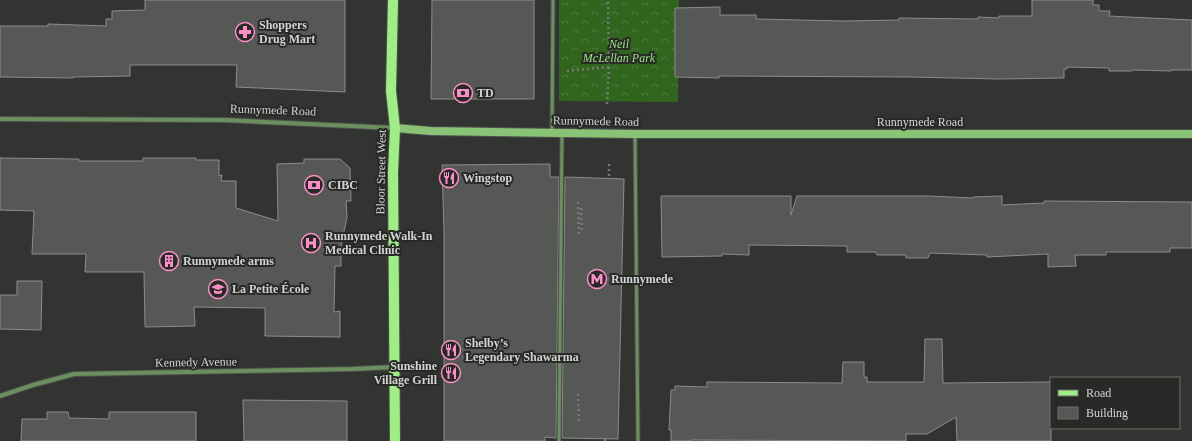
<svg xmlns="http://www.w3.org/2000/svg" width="1192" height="441" font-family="Georgia,serif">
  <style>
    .forest { fill: url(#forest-crowns) }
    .building { fill: #565855; stroke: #8b8d8a }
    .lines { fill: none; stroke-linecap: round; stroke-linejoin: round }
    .lane-casing { stroke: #4f514e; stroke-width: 5 }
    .street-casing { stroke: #4f514e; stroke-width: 6 }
    .secondary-casing { stroke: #4f514e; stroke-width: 10 }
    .primary-casing { stroke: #4f514e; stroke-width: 12 }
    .path { stroke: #787a77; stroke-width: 2.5; stroke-dasharray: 2 3; stroke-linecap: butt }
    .lane { stroke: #6b8f5f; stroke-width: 3 }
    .street { stroke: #6b8f5f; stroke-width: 4 }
    .secondary { stroke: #89c376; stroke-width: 8 }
    .primary { stroke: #a0ec86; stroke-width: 10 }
    .labels { text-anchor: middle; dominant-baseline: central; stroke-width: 4; stroke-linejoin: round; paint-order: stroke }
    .poi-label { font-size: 12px; font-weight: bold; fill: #d2d4d2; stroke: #282a27; text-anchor: start }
    .park-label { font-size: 12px; font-style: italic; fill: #9be482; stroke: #282a27 }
    .street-label { font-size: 12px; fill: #d2d4d2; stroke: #282a27 }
  </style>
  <defs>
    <pattern id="forest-crowns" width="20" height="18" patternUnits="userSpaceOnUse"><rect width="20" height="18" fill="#31641d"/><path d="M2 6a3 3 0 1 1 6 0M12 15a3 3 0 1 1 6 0" fill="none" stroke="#4e793d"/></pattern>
  </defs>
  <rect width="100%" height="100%" fill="#323431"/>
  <!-- forest -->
  <path class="forest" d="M559 0H679L678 102 559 101Z"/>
  <!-- building -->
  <path class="building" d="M145 0H345V92L236 87 237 65H130V76L73 77V78L0 77V26H48V24L106 26V19H112V11L145 10Z
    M432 0H534V99H431Z
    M1032 0H1093V5H1099V11H1110L1109 16 1192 20V70H1171V71L1133 70 1132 71H1109V68L1067 67V69H1064V78L998 79 910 77 719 76V78L675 77V8L720 7V15H756V19L843 21 899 20V18L978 19V17L999 18V16H1032Z
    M0 158 79 159V161H143V158H196V160H219V176L222 175 221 181H236V208L278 221 277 164 304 163V159H340L350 168 351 201H346L347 217 341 246V266H335L334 312 340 311V337L265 336V308L194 307 195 326 145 327 144 272H85L86 254H32L34 211 0 210Z
    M550 164V177H559L556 438 545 437V441H444V232L442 165Z
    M565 177 624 179 618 439 562 438Z
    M661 196H791V215L797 196H928L973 198V197L1002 196V205L1044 203V201L1192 202V248H1170V252H1106V255H1075L1076 266 1048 267V254L987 257V255L930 253 928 258H906V255H877L875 252H847V246L749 245V255L722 254V256L662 257Z
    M17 281H42L41 330 0 329V295H17Z
    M925 339H942L943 383 1051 382V441H957L956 417 927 434H906V441L691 440V441H671V430H669L671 390H675V386L707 387V382L842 383 843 362H864V377H867V382H924Z
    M243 400 347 401V441H244Z
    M47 412H68L69 418 109 419V412H196V441H21L22 419H47Z"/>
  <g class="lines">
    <defs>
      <path id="lane" d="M552 132 553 0
        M635 134 638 441
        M559 441 562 133"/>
      <path id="street" d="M0 119 224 120 394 128
        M0 396 33 385 74 374 352 369 394 367"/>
      <path id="secondary" d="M395 128 431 131 635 134H1192"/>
      <path id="primary" d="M393 0 391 91 395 128 393 172 395 441"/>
    </defs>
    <!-- lane casing -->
    <use href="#lane" class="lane-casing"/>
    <!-- street casing -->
    <use href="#street" class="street-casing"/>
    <!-- secondary casing -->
    <use href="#secondary" class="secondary-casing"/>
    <!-- primary casing -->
    <use href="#primary" class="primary-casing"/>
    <!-- path -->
    <path class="path" d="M567 71 609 67
      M607 104 609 67 608 0
      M609 164V178
      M578 202 579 235
      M581 208 582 233
      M578 394 579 421
      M605 441V439"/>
    <!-- lane -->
    <use href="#lane" class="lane"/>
    <!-- street -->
    <use href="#street" class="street"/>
    <!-- secondary -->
    <use href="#secondary" class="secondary"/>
    <!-- primary -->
    <use href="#primary" class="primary"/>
  </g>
  <!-- icons -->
  <defs>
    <symbol id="pharmacy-ring" viewBox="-11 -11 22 22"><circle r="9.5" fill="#282a27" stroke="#fa8fc7" stroke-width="1.5"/><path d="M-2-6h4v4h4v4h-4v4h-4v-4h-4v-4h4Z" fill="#fa8fc7"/></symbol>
    <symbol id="bank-ring" viewBox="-11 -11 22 22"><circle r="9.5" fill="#282a27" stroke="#fa8fc7" stroke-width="1.5"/><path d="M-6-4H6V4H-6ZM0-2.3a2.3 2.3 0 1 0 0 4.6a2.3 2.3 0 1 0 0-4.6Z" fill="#fa8fc7"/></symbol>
    <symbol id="restaurant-ring" viewBox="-11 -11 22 22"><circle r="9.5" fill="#282a27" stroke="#fa8fc7" stroke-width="1.5"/><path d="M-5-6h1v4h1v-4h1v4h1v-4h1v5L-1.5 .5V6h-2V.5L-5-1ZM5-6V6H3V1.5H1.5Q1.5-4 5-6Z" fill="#fa8fc7"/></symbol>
    <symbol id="hospital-ring" viewBox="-11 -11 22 22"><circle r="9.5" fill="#282a27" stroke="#fa8fc7" stroke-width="1.5"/><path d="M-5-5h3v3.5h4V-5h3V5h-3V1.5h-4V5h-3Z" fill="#fa8fc7"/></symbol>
    <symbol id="building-ring" viewBox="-11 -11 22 22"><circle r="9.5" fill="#282a27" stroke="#fa8fc7" stroke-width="1.5"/><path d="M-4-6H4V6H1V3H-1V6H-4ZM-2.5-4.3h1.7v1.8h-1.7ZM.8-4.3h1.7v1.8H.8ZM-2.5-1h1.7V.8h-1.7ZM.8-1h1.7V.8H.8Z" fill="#fa8fc7"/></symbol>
    <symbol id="metro-ring" viewBox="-11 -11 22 22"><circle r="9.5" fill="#282a27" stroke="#fa8fc7" stroke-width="1.5"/><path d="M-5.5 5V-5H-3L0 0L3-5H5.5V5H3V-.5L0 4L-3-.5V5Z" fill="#fa8fc7"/></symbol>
    <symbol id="school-ring" viewBox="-11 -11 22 22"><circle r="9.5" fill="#282a27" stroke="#fa8fc7" stroke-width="1.5"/><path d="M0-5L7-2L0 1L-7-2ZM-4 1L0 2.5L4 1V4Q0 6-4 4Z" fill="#fa8fc7"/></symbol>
  </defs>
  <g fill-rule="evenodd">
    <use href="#pharmacy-ring" x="234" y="21" width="22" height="22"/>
    <use href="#bank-ring" x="452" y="82" width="22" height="22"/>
    <use href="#restaurant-ring" x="438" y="167" width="22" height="22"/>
    <use href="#bank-ring" x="303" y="174" width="22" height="22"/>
    <use href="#hospital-ring" x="300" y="232" width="22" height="22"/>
    <use href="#building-ring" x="158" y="250" width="22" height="22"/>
    <use href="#metro-ring" x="586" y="268" width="22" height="22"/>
    <use href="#school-ring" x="207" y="278" width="22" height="22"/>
    <use href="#restaurant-ring" x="440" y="339" width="22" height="22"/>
    <use href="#restaurant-ring" x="440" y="362" width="22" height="22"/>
  </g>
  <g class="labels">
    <!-- poi labels -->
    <g class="poi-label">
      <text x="259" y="25">Shoppers<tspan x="259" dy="14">Drug Mart</tspan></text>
      <text x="477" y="93">TD</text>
      <text x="463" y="178">Wingstop</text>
      <text x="328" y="185">CIBC</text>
      <text x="325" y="236">Runnymede Walk-In<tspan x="325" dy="14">Medical Clinic</tspan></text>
      <text x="183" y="261">Runnymede arms</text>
      <text x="611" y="279">Runnymede</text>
      <text x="232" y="289">La Petite École</text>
      <text x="465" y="343">Shelby’s<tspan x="465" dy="14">Legendary Shawarma</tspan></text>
      <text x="437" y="366" text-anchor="end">Sunshine<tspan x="437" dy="14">Village Grill</tspan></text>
    </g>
    <!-- park labels -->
    <g class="park-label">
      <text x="619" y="44">Neil<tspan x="619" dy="14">McLellan Park</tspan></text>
    </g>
    <!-- street labels -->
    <g class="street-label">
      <text transform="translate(273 110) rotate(2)">Runnymede Road</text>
      <text transform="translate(596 121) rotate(1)">Runnymede Road</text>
      <text x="920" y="122">Runnymede Road</text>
      <text transform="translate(381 172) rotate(-89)">Bloor Street West</text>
      <text transform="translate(196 362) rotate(-1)">Kennedy Avenue</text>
    </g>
  </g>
  <!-- legend -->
  <rect x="1050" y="377" width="130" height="52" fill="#282a27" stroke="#6c6e6b"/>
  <rect x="1058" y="390" width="20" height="6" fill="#a0ec86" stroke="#6c6e6b"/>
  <text x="1086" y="397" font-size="12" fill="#d2d4d2">Road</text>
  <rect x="1058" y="407" width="20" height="12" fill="#565855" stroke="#6c6e6b"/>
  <text x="1086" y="417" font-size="12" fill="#d2d4d2">Building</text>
</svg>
